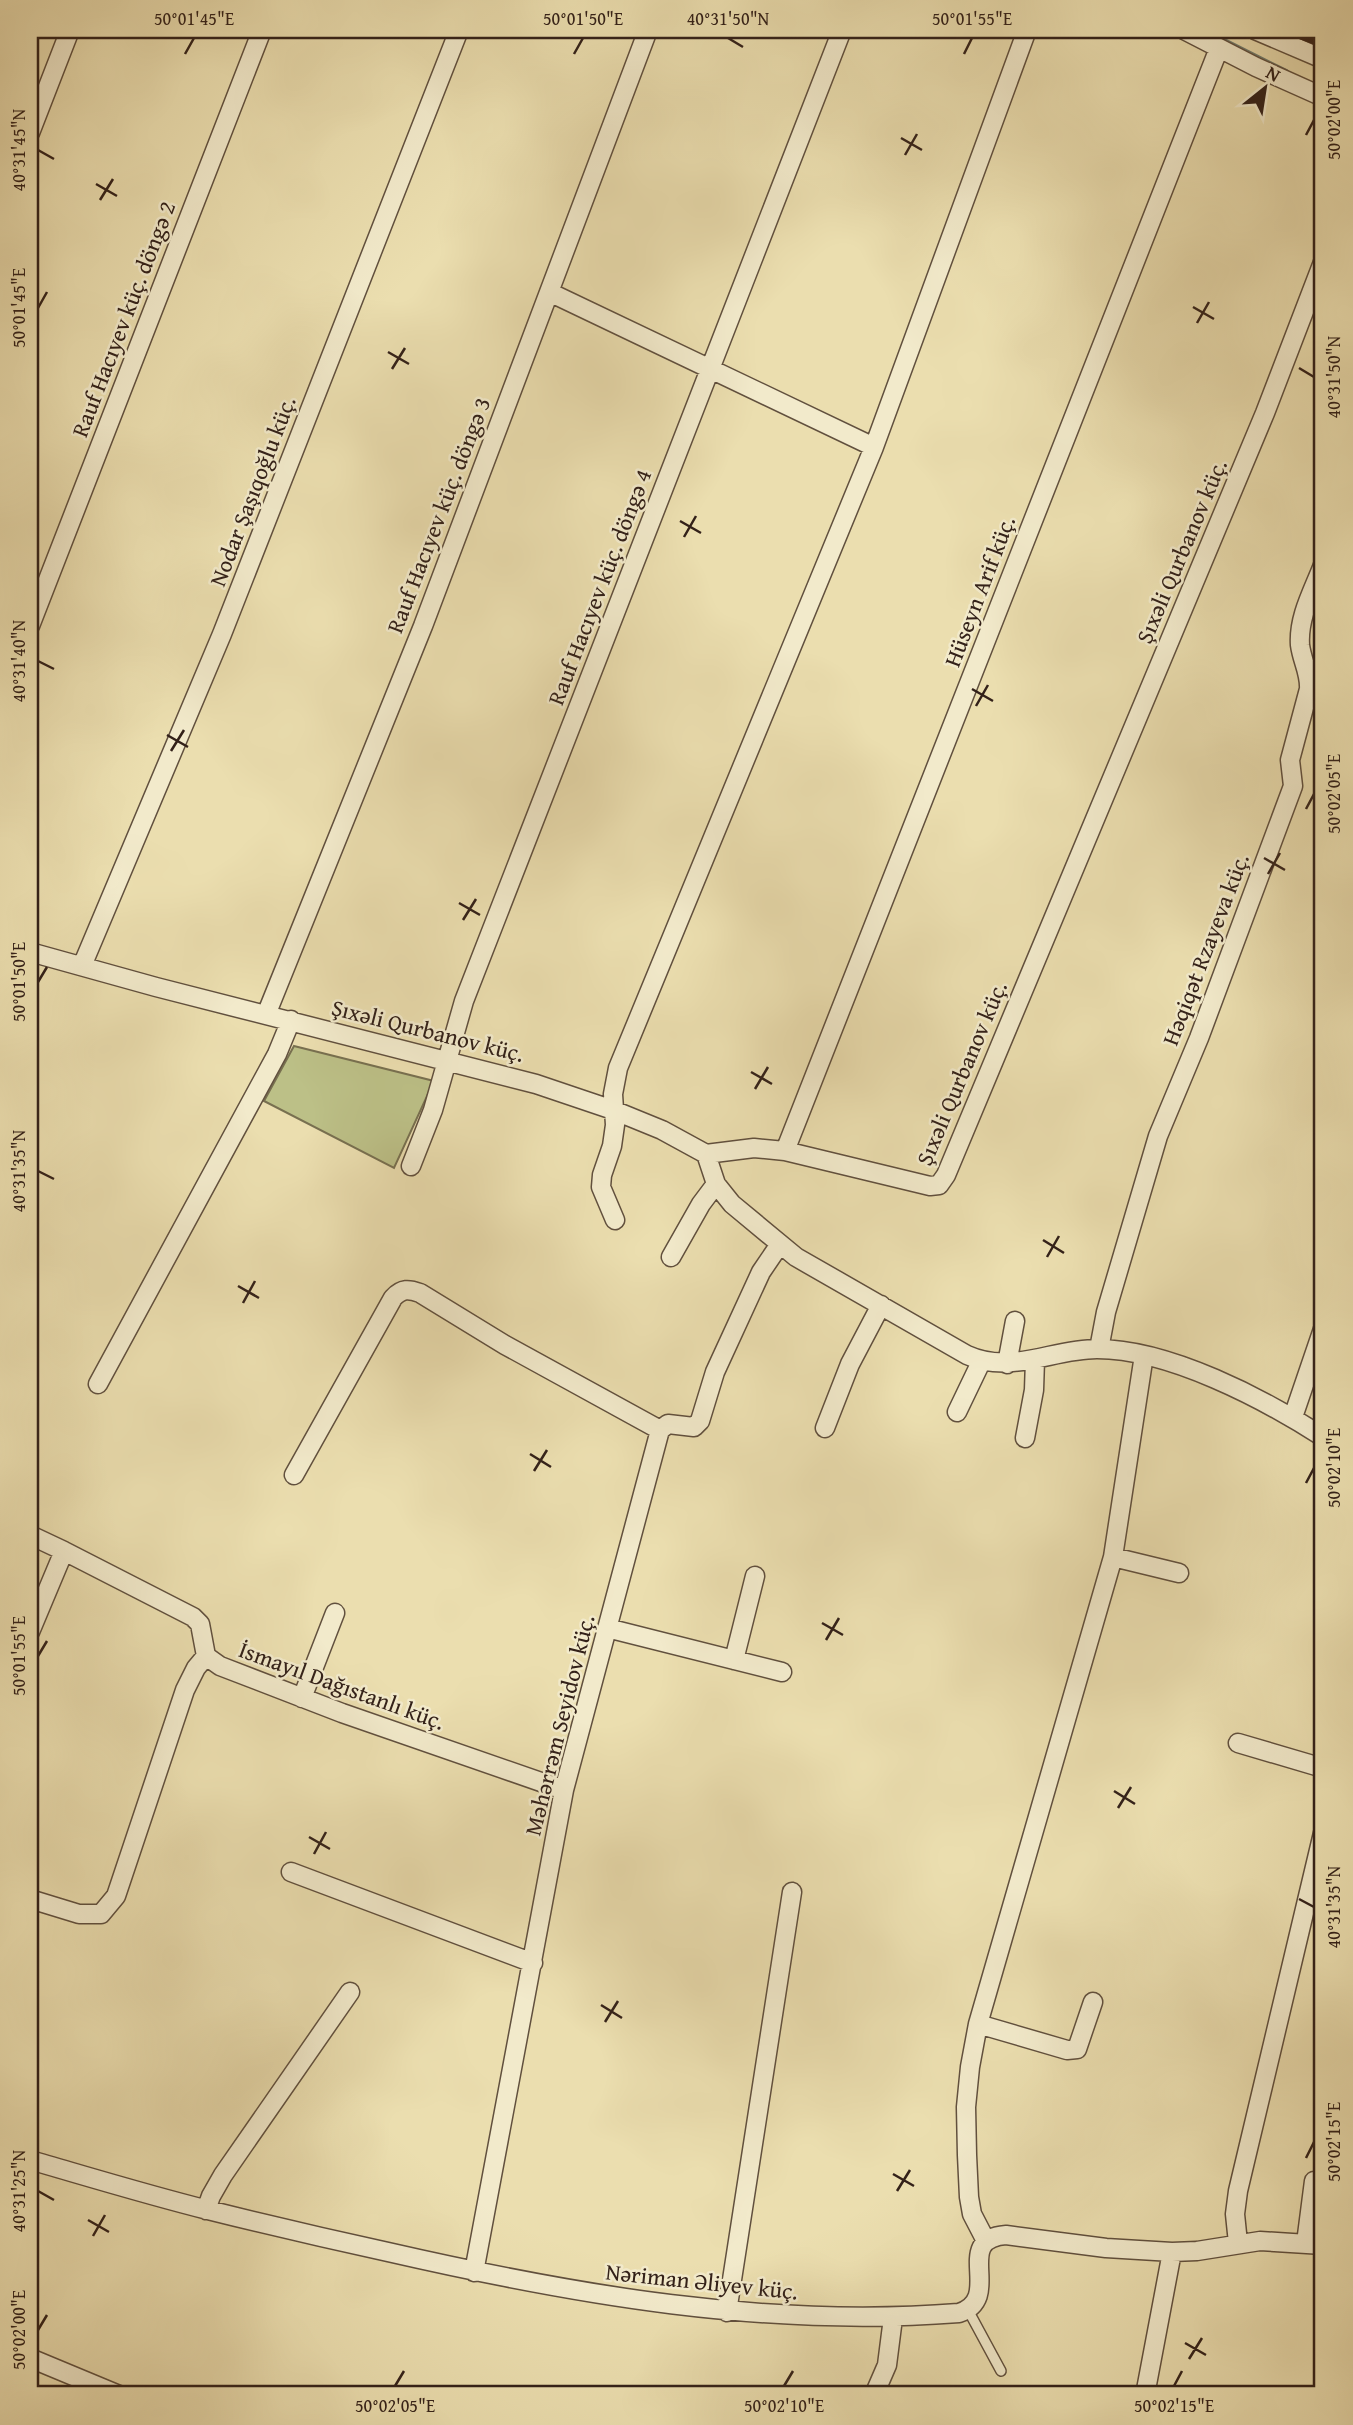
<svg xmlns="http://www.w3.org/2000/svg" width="1353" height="2425" font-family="'Gentium Book Plus',serif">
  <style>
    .green { fill: #bcc087; stroke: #787050; stroke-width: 2 }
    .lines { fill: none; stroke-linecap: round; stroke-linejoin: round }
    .stream { stroke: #707e71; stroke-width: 6 }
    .service-casing { stroke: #61503e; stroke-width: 12 }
    .minor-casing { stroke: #61503e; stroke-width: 21 }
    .service { stroke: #f2eacb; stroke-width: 9 }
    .minor { stroke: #f2eacb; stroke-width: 18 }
    .rail-casing { stroke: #332119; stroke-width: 8 }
    .rail { stroke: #f2eacb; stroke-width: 5; stroke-dasharray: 16; stroke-linecap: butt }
    .ticks { fill: none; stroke: #332119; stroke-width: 2.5 }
    .labels { text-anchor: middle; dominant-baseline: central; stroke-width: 5; stroke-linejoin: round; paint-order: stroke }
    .street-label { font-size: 23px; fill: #332119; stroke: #f2eacb }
    .neatline { fill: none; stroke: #332119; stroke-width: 2.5 }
    .ticks-label { font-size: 18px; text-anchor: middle; fill: #332119 }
  </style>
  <rect width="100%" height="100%" fill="#ebdeaf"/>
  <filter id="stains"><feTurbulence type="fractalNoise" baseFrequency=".00286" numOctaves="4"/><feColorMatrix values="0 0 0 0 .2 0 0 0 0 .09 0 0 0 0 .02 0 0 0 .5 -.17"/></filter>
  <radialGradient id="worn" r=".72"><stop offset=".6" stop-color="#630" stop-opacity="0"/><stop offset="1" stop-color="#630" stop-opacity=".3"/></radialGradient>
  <!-- green -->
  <path class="green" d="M294 1046 434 1081 394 1168 264 1101Z"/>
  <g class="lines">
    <!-- stream -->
    <path class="stream" d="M1208 33 1286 72"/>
    <defs>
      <path id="service" d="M968 2310 1001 2371"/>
      <path id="minor" d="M1184 30 1256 67 1323 97
        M1255 30 1323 59
        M30 133 70 30
        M549 292 874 447
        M30 626 262 30
        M30 952 156 987 536 1084 613 1110 662 1130 706 1154 754 1148 785 1151 930 1186 939 1185 946 1175 1265 413 1323 262
        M82 966 222 634 459 30
        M266 1015 423 626 648 30
        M785 1151 1219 48
        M706 1154 716 1184 732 1204 796 1257 967 1355C1011 1375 1052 1349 1097 1349 1169 1349 1264 1399 1323 1437
        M411 1166 433 1110 464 1001 842 30
        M615 1220 601 1187 602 1175 612 1146 615 1125 613 1094 618 1068 874 447 1027 30
        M671 1257 701 1204 716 1184
        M1099 1349 1106 1312 1158 1136 1199 1038 1293 786 1290 760 1309 689C1310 673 1302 661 1300 645 1298 617 1313 591 1323 565
        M1007 1364 1015 1321
        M98 1384 277 1054 291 1020
        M957 1412 981 1362
        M1293 1417 1323 1329
        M825 1428 850 1364 881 1305
        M1025 1438 1034 1390 1035 1360
        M294 1475 393 1298C402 1288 409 1289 420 1293L505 1345 660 1430
        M30 1535 64 1551
        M1113 1557 1179 1573
        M607 1628 782 1672
        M30 1632 64 1551 193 1617 200 1624 206 1656 220 1666 342 1713 564 1790
        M734 1660 755 1576
        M302 1698 335 1613
        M1238 1743 1323 1768
        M291 1872 533 1963
        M30 1899 79 1914H101L116 1896 185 1690 196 1668 206 1656
        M978 2024 1067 2050 1077 2049 1093 2002
        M30 2160C89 2177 148 2195 208 2210 268 2225 328 2239 388 2252 576 2295 766 2328 959 2313 1005 2298 951 2239 1006 2235L1106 2248 1172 2252 1197 2251 1260 2241 1323 2245
        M206 2210 211 2196 223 2175 350 1992
        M986 2241 972 2214 969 2197 967 2155 966 2107 970 2067 978 2024 1113 1557 1144 1355
        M1238 2243 1235 2214 1238 2191 1323 1833
        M1306 2243 1314 2181
        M474 2272 564 1790 660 1430 668 1424 694 1427 700 1421 715 1372 761 1272 780 1244
        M727 2312 792 1892
        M30 2358 119 2395
        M874 2395 887 2365 893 2318
        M1145 2395 1172 2252"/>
    </defs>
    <!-- service casing -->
    <use href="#service" class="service-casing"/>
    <!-- minor casing -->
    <use href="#minor" class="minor-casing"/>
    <!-- service -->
    <use href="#service" class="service"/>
    <!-- minor -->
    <use href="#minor" class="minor"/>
    <defs>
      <path id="rail" d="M1287 30 1323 44"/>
    </defs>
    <!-- rail casing -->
    <use href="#rail" class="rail-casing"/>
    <!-- rail -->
    <use href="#rail" class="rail"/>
  </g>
  <!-- ticks -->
  <path class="ticks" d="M728 38 743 47M185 54 194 38M574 54 583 38M964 54 972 38M1306 135 1314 120M901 138 922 150M38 150 54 159M905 155 917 134M96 184 117 196M100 200 113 179M1193 307 1214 319M38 308 47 292M1197 323 1209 302M388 352 409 364M1299 368 1314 377M392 369 405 348M680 521 701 533M684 537 696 516M38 661 54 669M972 689 993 701M976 706 988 685M167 735 188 747M171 751 184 730M1306 809 1314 794M1264 858 1285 870M1268 874 1280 853M459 903 480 915M463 920 476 899M38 982 47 967M751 1072 772 1084M755 1089 768 1067M38 1171 54 1179M1043 1240 1064 1253M1047 1257 1059 1236M238 1286 259 1298M243 1303 255 1281M530 1454 551 1467M534 1471 547 1450M1306 1483 1314 1468M822 1623 843 1635M826 1640 839 1618M38 1656 47 1641M1114 1791 1135 1804M1118 1808 1131 1787M309 1837 330 1849M314 1854 326 1832M1299 1899 1314 1907M601 2005 622 2018M605 2022 618 2001M1306 2158 1314 2142M893 2174 914 2186M38 2191 54 2200M897 2191 910 2170M88 2220 109 2232M93 2236 105 2215M38 2330 47 2315M1185 2343 1206 2355M1189 2359 1202 2338M395 2386 404 2371M784 2386 793 2371M1174 2386 1182 2371"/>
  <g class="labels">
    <!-- street labels -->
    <g class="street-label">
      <text transform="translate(123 319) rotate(-69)">Rauf Hacıyev küç. döngə 2</text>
      <text transform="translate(252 491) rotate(-69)">Nodar Şaşıqoğlu küç.</text>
      <text transform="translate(438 515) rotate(-69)">Rauf Hacıyev küç. döngə 3</text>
      <text transform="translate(1181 551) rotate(-67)">Şıxəli Qurbanov küç.</text>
      <text transform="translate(599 587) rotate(-69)">Rauf Hacıyev küç. döngə 4</text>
      <text transform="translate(979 591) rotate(-69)">Hüseyn Arif küç.</text>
      <text transform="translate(1205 949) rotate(-69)">Həqiqət Rzayeva küç.</text>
      <text transform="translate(428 1030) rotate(14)">Şıxəli Qurbanov küç.</text>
      <text transform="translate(961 1073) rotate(-67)">Şıxəli Qurbanov küç.</text>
      <text transform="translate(342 1685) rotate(20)">İsmayıl Dağıstanlı küç.</text>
      <text transform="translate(559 1725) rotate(-76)">Məhərrəm Seyidov küç.</text>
      <text transform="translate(702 2281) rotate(6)">Nəriman Əliyev küç.</text>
    </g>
  </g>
  <!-- margin -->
  <rect width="1353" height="2425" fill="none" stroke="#ebdeaf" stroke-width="77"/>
  <!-- north arrow -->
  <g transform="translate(1265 88) rotate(30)" stroke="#f2eacb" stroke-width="5" paint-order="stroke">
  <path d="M0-5L12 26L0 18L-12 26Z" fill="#332119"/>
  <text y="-10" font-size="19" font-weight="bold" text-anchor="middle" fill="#332119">N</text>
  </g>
  <rect x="38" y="38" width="1276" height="2348" class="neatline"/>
  <g class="ticks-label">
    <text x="194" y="25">50°01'45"E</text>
    <text x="583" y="25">50°01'50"E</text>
    <text x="728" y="25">40°31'50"N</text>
    <text x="972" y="25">50°01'55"E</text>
    <text transform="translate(1334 120) rotate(-90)" y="6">50°02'00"E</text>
    <text transform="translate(19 150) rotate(-90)" y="6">40°31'45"N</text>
    <text transform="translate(19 308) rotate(-90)" y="6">50°01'45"E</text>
    <text transform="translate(1334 377) rotate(-90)" y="6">40°31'50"N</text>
    <text transform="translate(19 661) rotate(-90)" y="6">40°31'40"N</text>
    <text transform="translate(1334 794) rotate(-90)" y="6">50°02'05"E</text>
    <text transform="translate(19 982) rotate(-90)" y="6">50°01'50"E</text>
    <text transform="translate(19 1171) rotate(-90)" y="6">40°31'35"N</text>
    <text transform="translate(1334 1468) rotate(-90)" y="6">50°02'10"E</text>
    <text transform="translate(19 1656) rotate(-90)" y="6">50°01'55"E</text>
    <text transform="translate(1334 1907) rotate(-90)" y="6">40°31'35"N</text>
    <text transform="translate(1334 2142) rotate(-90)" y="6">50°02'15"E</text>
    <text transform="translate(19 2191) rotate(-90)" y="6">40°31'25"N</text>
    <text transform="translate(19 2330) rotate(-90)" y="6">50°02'00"E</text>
    <text x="395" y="2412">50°02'05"E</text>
    <text x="784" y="2412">50°02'10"E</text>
    <text x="1174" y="2412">50°02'15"E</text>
  </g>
  <rect width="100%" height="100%" filter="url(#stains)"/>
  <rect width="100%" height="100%" fill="url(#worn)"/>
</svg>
